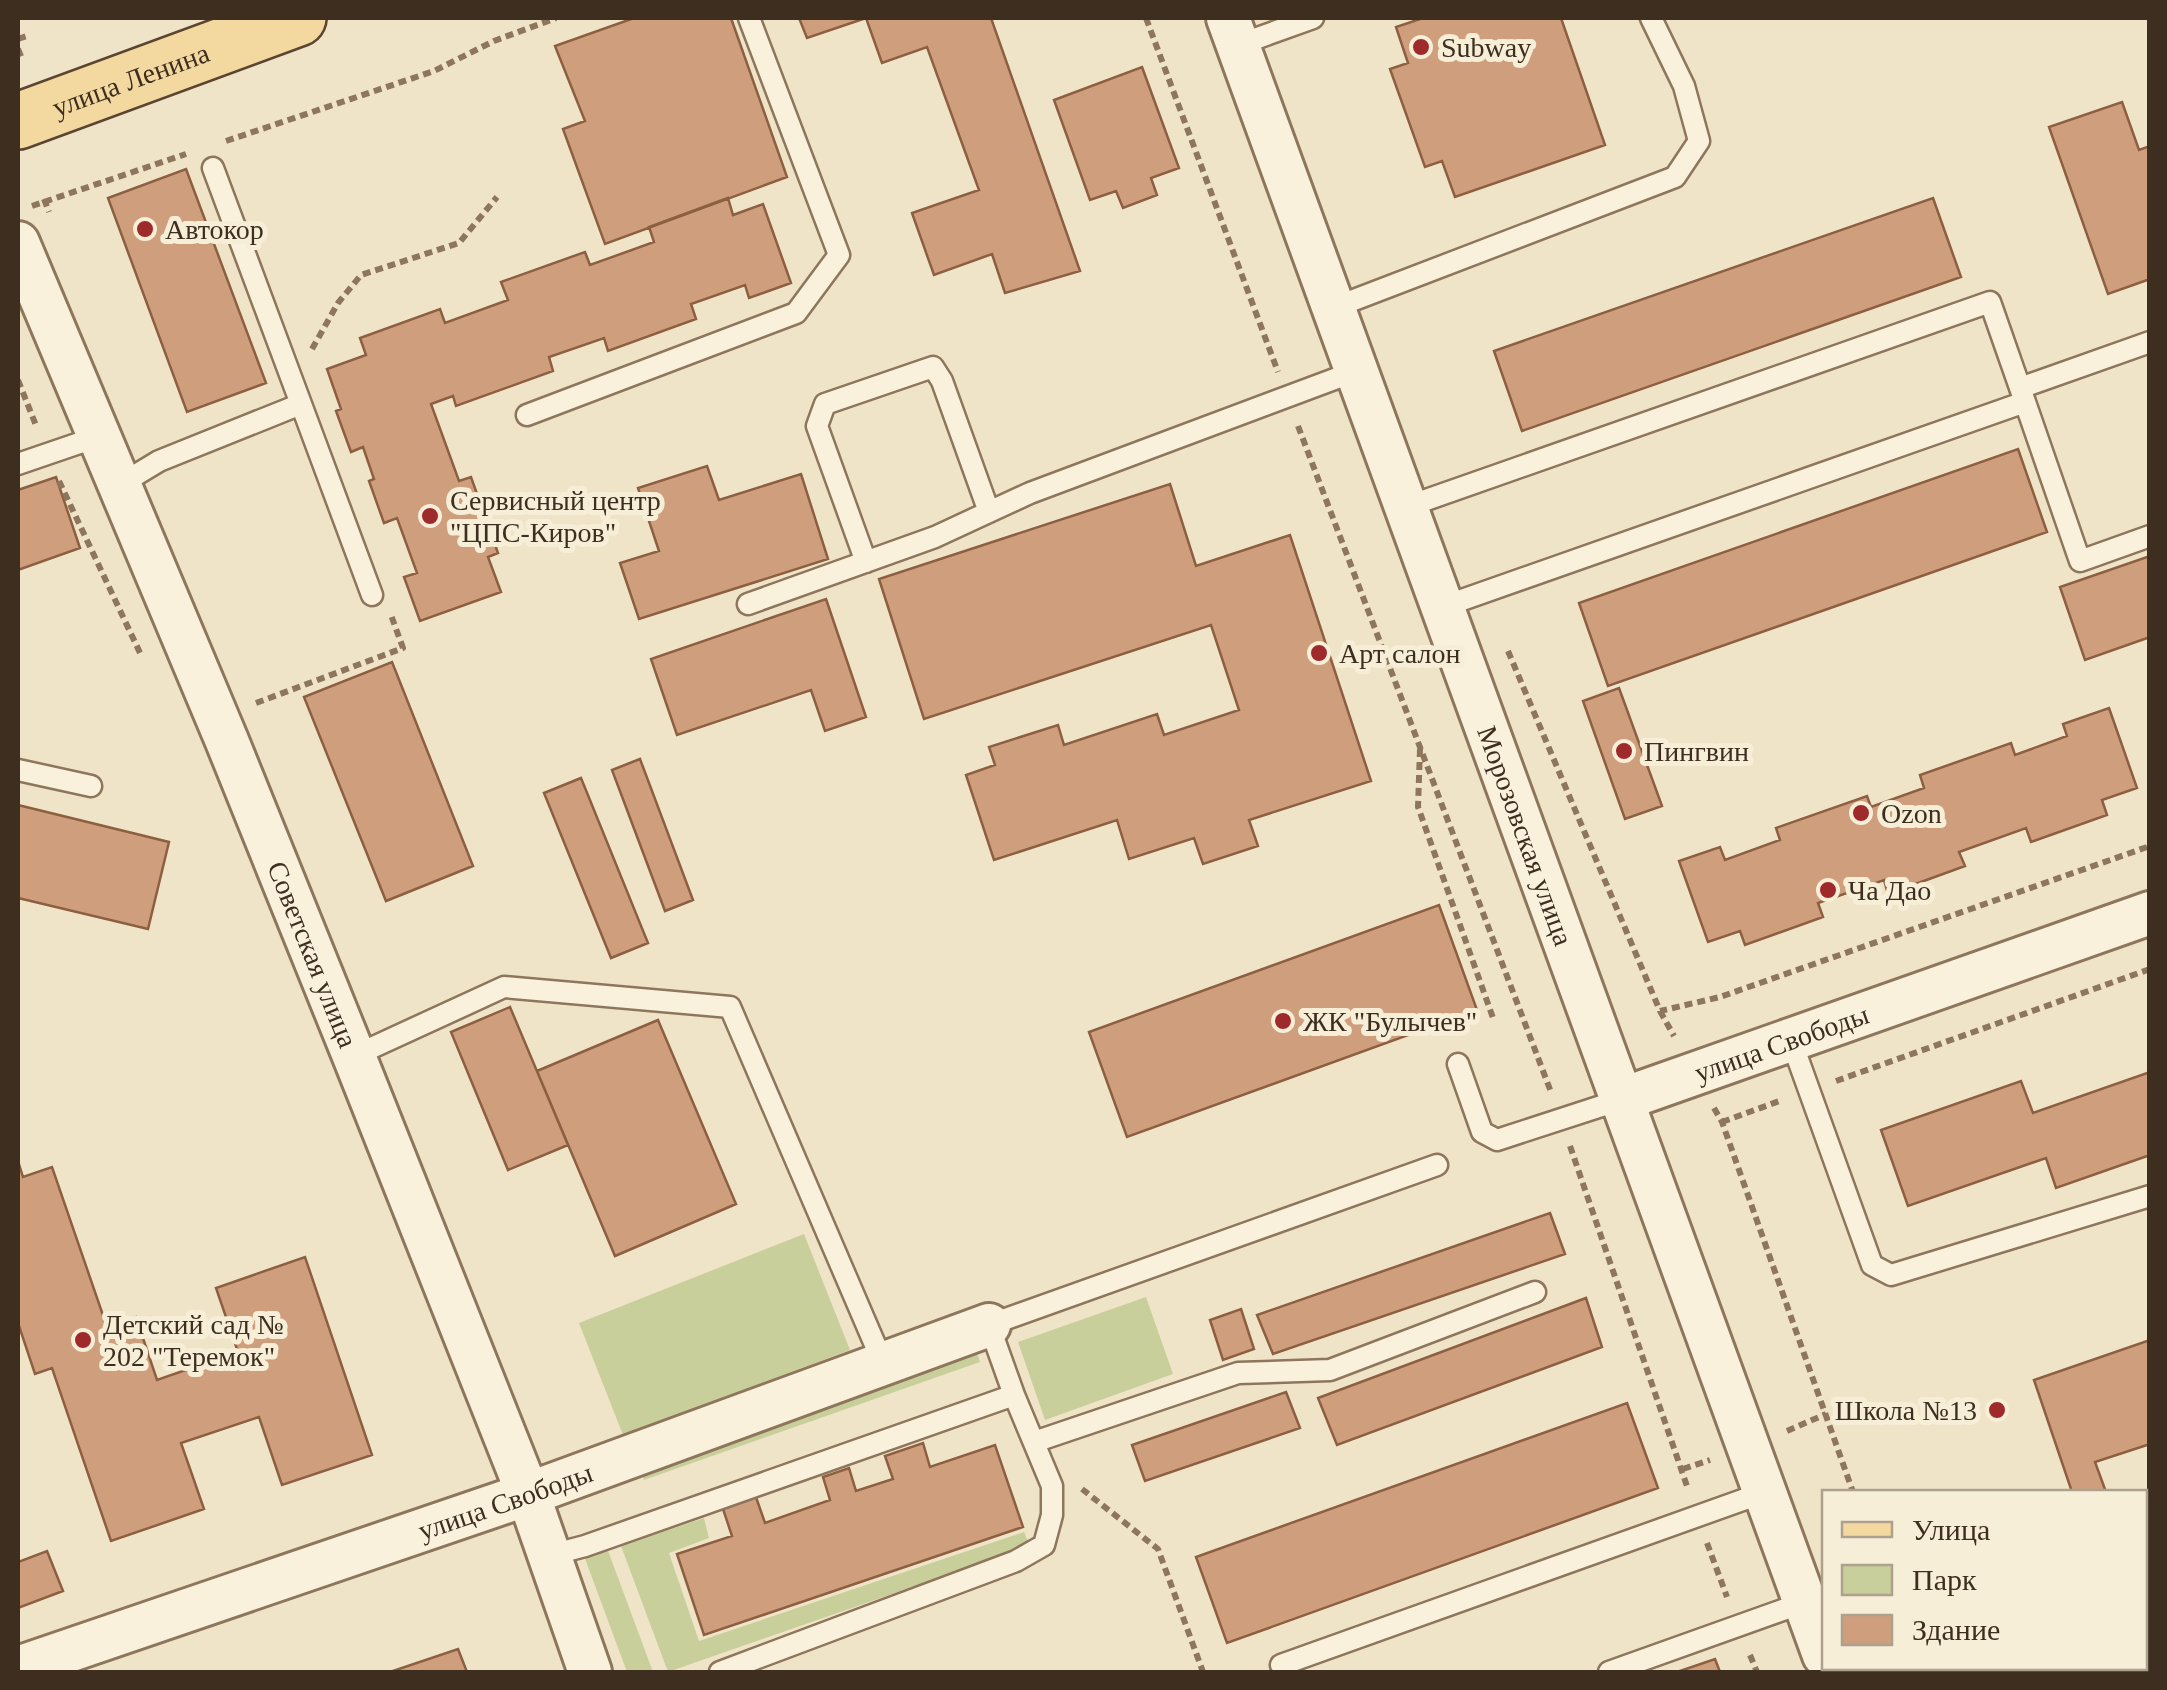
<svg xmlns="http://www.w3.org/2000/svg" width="2167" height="1690" font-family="Georgia,serif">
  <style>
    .green { fill: #c9cf9b }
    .building { fill: #cf9f7d; stroke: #8d5f41; stroke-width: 2.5 }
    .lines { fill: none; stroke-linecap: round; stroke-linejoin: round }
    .service-casing { stroke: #8d765c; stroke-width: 25 }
    .minor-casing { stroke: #8d765c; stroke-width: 48 }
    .primary-casing { stroke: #5b4430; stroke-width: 60 }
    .path { stroke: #8d765c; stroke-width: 6; stroke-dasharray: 8 5; stroke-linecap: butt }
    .service { stroke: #faf1dc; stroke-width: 20 }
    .minor { stroke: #faf1dc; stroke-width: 42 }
    .primary { stroke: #f3d9a0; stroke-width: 55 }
    .poi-dot { fill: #9e2a2b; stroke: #f7eed8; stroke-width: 4 }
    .labels { text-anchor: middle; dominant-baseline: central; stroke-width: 10; stroke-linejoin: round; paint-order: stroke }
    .poi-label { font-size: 28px; fill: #3d2e20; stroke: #f7eed8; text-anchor: start }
    .street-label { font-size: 28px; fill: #3d2e20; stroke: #f7eed8 }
  </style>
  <rect width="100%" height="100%" fill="#f0e4c8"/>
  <!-- green -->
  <path class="green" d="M804 1234 850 1350 623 1435 579 1323Z
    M1146 1297 1173 1374 1045 1420 1018 1342Z
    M974 1344 980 1362 644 1480 639 1464Z
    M704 1518 709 1538 669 1553 699 1641 1024 1532 1030 1546 668 1672 621 1546Z
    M607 1548 653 1672H627L584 1556Z"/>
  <!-- building -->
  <path class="building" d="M634 18H731L787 177 605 244 563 129 585 121 555 46Z
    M799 18H866L807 38Z
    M866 18H991L1080 271 1005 293 992 254 934 275 912 213 979 190 927 47 882 63Z
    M1423 18H1561L1605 145 1455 197 1442 161 1425 167 1390 69 1408 63 1396 27Z
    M1142 67 1179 168 1151 178 1157 195 1123 208 1116 191 1090 200 1054 100Z
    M2122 102 2139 150 2150 146V279L2108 294 2049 127Z
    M186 169 266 383 187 412 108 198Z
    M728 198 733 215 763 204 791 283 749 298 745 285 691 304 696 319 608 351 604 338 549 357 553 371 456 406 453 396 431 404 459 481 471 477 498 553 488 557 501 592 420 621 404 577 417 573 397 518 384 523 369 481 374 479 363 447 351 452 336 411 341 409 327 369 366 355 360 338 440 309 445 323 508 300 501 282 585 252 590 265 654 242 649 227Z
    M1933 198 1961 277 1522 431 1494 351Z
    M2018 449 2047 532 1608 686 1579 603Z
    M707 466 719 500 801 474 828 559 639 619 620 563 659 551 638 488Z
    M56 477 80 548 18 570V490Z
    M1170 484 1196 566 1290 535 1371 781 1249 820 1258 846 1203 864 1194 838 1129 859 1117 820 994 860 966 775 995 765 989 747 1058 725 1064 745 1157 714 1164 735 1239 710 1211 625 924 719 879 579Z
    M2150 556V637L2085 660 2060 587Z
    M826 599 866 717 825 731 811 690 677 735 651 659Z
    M392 662 473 866 386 901 304 697Z
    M1619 688 1662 806 1625 819 1583 701Z
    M2109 708 2137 788 2102 800 2107 815 2031 842 2026 828 1959 852 1965 866 1888 894 1884 880 1818 903 1823 917 1745 945 1740 931 1708 942 1679 861 1720 847 1725 860 1780 840 1776 828 1867 796 1871 807 1924 788 1920 775 2011 743 2015 755 2067 736 2063 724Z
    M640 759 693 900 665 911 612 770Z
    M581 778 648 943 611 958 544 793Z
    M18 805 169 842 148 929 18 898Z
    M1439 905 1477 1010 1127 1137 1089 1032Z
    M510 1007 568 1145 508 1170 451 1032Z
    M658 1020 736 1204 615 1256 537 1071Z
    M2150 1072V1155L2056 1188 2046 1158 1908 1206 1881 1130 2021 1081 2033 1113Z
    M18 1161 23 1177 52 1167 107 1327 136 1317 157 1380 238 1352 216 1288 305 1257 372 1455 282 1485 259 1417 181 1443 204 1509 111 1541 52 1368 35 1374 18 1323Z
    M1550 1213 1565 1254 1273 1354 1257 1315Z
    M1586 1298 1602 1347 1337 1445 1318 1398Z
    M1241 1309 1254 1349 1223 1360 1210 1320Z
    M2150 1340V1444L2095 1462 2106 1492H2072L2034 1380Z
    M1286 1392 1300 1428 1145 1481 1132 1445Z
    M1627 1403 1658 1488 1227 1643 1196 1557Z
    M923 1443 930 1467 995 1445 1023 1527 704 1635 677 1554 732 1536 723 1509 756 1497 765 1523 830 1500 823 1477 849 1468 856 1491 893 1479 885 1456Z
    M2150 1522V1613L2144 1614V1524Z
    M47 1551 63 1591 18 1608V1562Z
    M458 1649 467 1672H390Z
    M1715 1659 1720 1672H1677Z"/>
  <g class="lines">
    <defs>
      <path id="service" d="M1238 45 1313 18
        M213 168 301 404
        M1333 308 1675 177 1699 141 1684 86 1651 18
        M2020 388 2150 342
        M527 415 796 313 839 255 749 18
        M18 464 97 437
        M121 484 159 461 301 404 372 595
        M1406 507 1990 302 2025 402
        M866 562 817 426 825 404 933 367 942 381 989 512
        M748 604 935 537 1030 493 1356 371
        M1442 607 2025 402 2080 561 2150 536
        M18 770 91 786
        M1791 1040 1872 1265 1891 1275 2150 1196
        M354 1056 504 987 730 1007 883 1363
        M1458 1064 1482 1132 1497 1140 1623 1099
        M1034 1442 1238 1373 1330 1370 1535 1292
        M547 1556 585 1546 1014 1395 989 1325 1437 1165
        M1281 1665 1765 1492
        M720 1672 1016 1561 1044 1545 1052 1515V1486L1014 1395
        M1609 1672 1805 1602"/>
      <g id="minor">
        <path id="s1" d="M1228 18 1824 1655"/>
        <path id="s2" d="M18 243 227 741 354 1056 528 1494 590 1672"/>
        <path id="s3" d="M1623 1099 2150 913"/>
        <path id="s4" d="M18 1668 528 1494 989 1325"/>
      </g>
      <g id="primary">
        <path id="s5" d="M18 121 298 18"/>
      </g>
    </defs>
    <!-- service casing -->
    <use href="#service" class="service-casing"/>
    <!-- minor casing -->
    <use href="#minor" class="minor-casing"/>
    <!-- primary casing -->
    <use href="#primary" class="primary-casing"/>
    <!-- path -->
    <path class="path" d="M1146 18 1278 372
      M18 39 27 36
      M18 49 23 61
      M226 141 434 71 494 41 556 18
      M44 199 49 212
      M32 206 186 154
      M312 349 338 303 361 275 459 243 497 197
      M18 380 37 428
      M1298 426 1551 1092
      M59 481 141 655
      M1508 651 1660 1011 1720 997 2150 846
      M256 703 403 648 391 615
      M1420 749 1418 807 1493 1018
      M1660 1011 1674 1036
      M1836 1081 2150 969
      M1714 1108 1722 1122 1853 1492
      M1722 1122 1782 1100
      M1570 1146 1688 1489
      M1787 1431 1826 1414
      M1683 1469 1710 1460
      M1082 1489 1158 1549 1203 1672
      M1707 1543 1727 1597
      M1750 1655 1757 1672
      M1915 1668 1917 1672"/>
    <!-- service -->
    <use href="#service" class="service"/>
    <!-- minor -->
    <use href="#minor" class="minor"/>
    <!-- primary -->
    <use href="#primary" class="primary"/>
  </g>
  <!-- markers -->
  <g class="poi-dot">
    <circle cx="1421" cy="47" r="10"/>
    <circle cx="145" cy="229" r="10"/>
    <circle cx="430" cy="516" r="10"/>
    <circle cx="1319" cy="653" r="10"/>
    <circle cx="1624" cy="751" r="10"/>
    <circle cx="1861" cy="813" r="10"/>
    <circle cx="1828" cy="890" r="10"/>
    <circle cx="1283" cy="1021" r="10"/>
    <circle cx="83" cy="1340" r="10"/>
    <circle cx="1997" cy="1410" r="10"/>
  </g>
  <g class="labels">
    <!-- poi labels -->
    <g class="poi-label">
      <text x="1441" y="47">Subway</text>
      <text x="165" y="229">Автокор</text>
      <text x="450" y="500">Сервисный центр<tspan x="450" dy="32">"ЦПС-Киров"</tspan></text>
      <text x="1339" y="653">Арт салон</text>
      <text x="1644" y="751">Пингвин</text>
      <text x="1881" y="813">Ozon</text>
      <text x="1848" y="890">Ча Дао</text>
      <text x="1303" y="1021">ЖК "Булычев"</text>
      <text x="103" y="1324">Детский сад №<tspan x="103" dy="32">202 "Теремок"</tspan></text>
      <text x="1977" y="1410" text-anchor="end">Школа №13</text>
    </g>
    <!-- street labels -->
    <g class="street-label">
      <text stroke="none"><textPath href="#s5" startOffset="120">улица Ленина</textPath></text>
      <text stroke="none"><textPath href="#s1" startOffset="870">Морозовская улица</textPath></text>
      <text stroke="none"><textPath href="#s2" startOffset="770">Советская улица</textPath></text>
      <text stroke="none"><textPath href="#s3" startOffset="168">улица Свободы</textPath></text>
      <text stroke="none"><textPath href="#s4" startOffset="515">улица Свободы</textPath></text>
    </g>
  </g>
  <!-- border -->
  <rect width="2167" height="1690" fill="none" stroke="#3d2e20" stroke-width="40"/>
  <!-- legend -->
  <rect x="1822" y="1490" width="325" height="180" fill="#f7eed8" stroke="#ada18e" stroke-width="2.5"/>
  <rect x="1842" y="1522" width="50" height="15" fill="#f3d9a0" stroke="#ada18e" stroke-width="2.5"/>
  <text x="1912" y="1540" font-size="30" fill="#3d2e20">Улица</text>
  <rect x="1842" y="1565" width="50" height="30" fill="#c9cf9b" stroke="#ada18e" stroke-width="2.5"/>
  <text x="1912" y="1590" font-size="30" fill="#3d2e20">Парк</text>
  <rect x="1842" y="1615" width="50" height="30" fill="#cf9f7d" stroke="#ada18e" stroke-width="2.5"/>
  <text x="1912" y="1640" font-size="30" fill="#3d2e20">Здание</text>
</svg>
